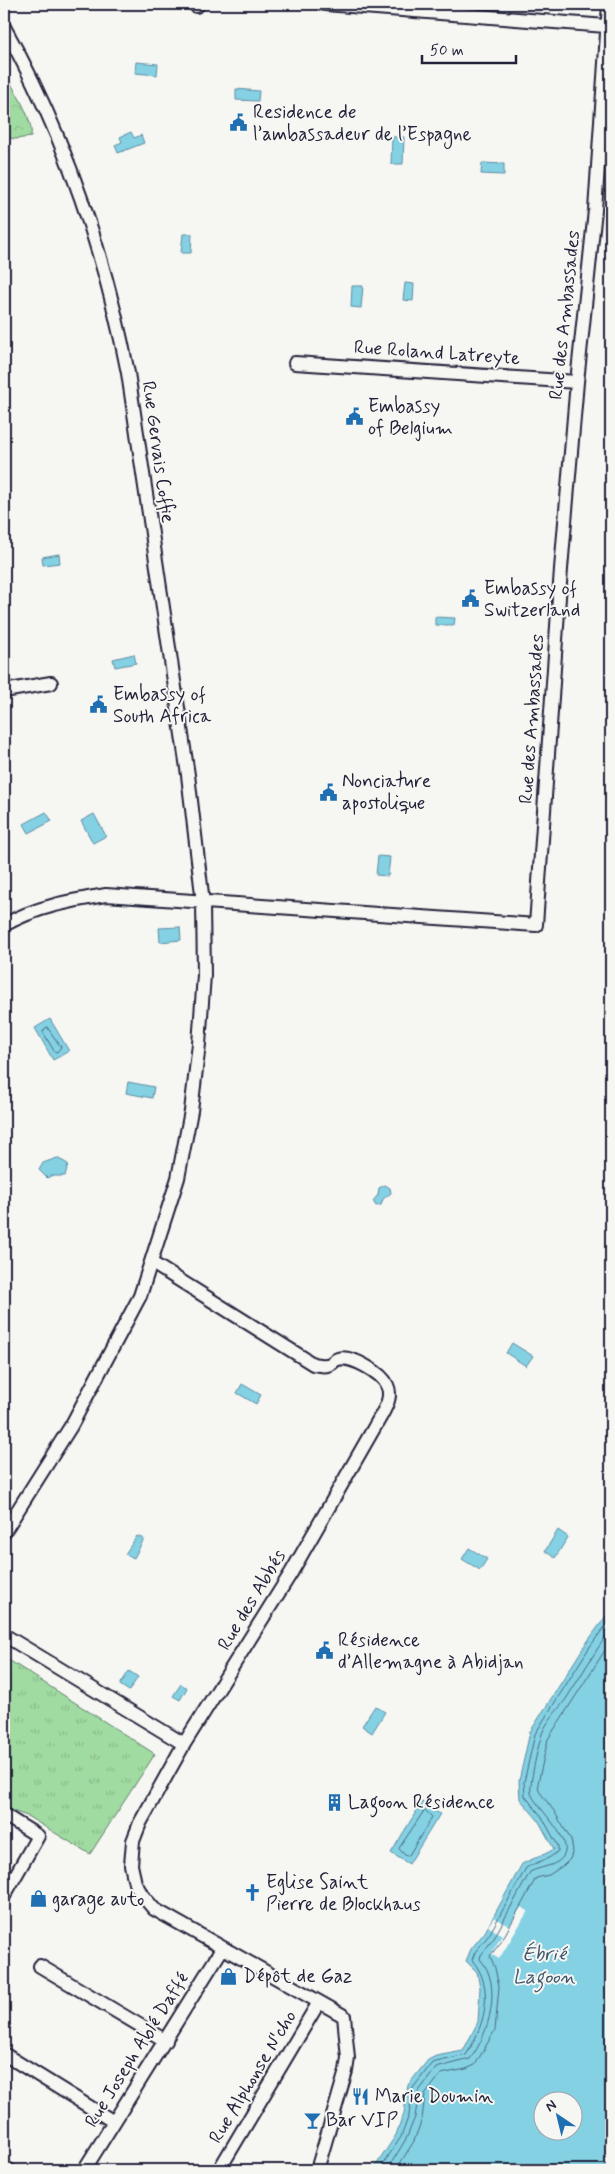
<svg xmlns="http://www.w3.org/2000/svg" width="615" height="2174" font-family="Mynerve,sans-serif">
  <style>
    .grass { fill: url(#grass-tufts); stroke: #617e6e }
    .forest { fill: url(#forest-crowns); stroke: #617e6e }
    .water { fill: #84d1e4; stroke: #5d8ba0; fill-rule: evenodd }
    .pier { fill: #f6f6f2 }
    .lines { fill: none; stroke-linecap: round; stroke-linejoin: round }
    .shore { stroke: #49687f; stroke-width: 1 }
    .street-casing { stroke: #22223b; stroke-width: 16 }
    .street { stroke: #f6f6f2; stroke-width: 12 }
    .labels { text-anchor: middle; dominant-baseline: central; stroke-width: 4; stroke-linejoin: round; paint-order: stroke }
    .poi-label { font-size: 19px; fill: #22223b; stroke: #f6f6f2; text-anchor: start }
    .street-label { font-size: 19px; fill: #22223b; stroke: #f6f6f2 }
    .water-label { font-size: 20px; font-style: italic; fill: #3f576e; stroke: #f6f6f2 }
  </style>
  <defs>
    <pattern id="grass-tufts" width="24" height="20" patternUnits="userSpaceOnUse" patternTransform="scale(1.25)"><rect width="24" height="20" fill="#a0dba1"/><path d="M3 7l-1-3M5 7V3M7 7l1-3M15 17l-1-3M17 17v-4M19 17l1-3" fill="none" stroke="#8abc8c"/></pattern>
    <pattern id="forest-crowns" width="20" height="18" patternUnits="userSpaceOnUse" patternTransform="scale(1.25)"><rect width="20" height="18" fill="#a0dba1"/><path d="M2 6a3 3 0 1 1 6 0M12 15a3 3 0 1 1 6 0" fill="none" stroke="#8abc8c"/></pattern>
  </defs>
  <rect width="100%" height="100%" fill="#f6f6f2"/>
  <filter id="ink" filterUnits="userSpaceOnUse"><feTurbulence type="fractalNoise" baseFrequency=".02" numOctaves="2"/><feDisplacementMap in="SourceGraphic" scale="10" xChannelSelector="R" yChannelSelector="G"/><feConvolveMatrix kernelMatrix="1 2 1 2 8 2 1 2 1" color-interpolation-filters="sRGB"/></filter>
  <g filter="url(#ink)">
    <!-- grass -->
    <path class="grass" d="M4 1657 155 1754 90 1854 27 1816 4 1808Z"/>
    <!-- forest -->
    <path class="forest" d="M4 72C13 88 34 118 31 137L15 139 4 137Z"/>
    <!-- water -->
    <path class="water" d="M136 62 158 64 157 75 135 73Z
      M236 89 259 91 258 101 236 100Z
      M131 132 134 138 141 135 144 143 118 153 115 145 122 142 120 137Z
      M392 137H404L403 164H391Z
      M482 163 504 164V175L481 174Z
      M183 234H192L191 253H181Z
      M405 283 414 284 413 301 403 300Z
      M352 286H363L361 308 351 307Z
      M59 554 60 563 43 565 42 557Z
      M435 617 455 618 454 625H435Z
      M134 654 136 663 115 667 113 659Z
      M46 812 52 821 29 833 24 824Z
      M94 814 106 836 93 843 81 821Z
      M378 856 390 857 388 876 376 875Z
      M180 927 181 940 160 942 159 928Z
      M50 1019 69 1051 53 1060 35 1028Z
      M128 1082 154 1087 152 1098 126 1093Z
      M57 1158 68 1164 65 1176H51L47 1178 39 1170 43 1163Z
      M385 1185 390 1188 391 1193 383 1199 381 1205 376 1206 373 1201 378 1195 379 1188Z
      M512 1343 533 1356 526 1366 506 1353Z
      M242 1384 261 1395 256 1404 237 1393Z
      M558 1530 568 1537 555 1558 545 1551Z
      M137 1536 144 1539 134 1558 125 1554Z
      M469 1548 487 1559 480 1570 462 1559Z
      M611 1609V2170H373L396 2135 404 2113 408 2085 428 2060 436 2056 463 2051 478 2022 480 1988 477 1972 466 1961 471 1949 485 1932 522 1864C533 1858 543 1856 554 1849L538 1820 520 1799 519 1781 530 1732 585 1645ZM542 2102H572V2132H542Z
      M129 1671 138 1677 129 1691 120 1685Z
      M181 1684 187 1688 180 1700 173 1696Z
      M375 1706 385 1712 372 1733 362 1726Z
      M422 1802 440 1814 409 1864 391 1853Z"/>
    <!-- pier -->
    <path class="pier" d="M521 1907 528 1911 499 1959 491 1954 502 1935 488 1926 494 1917 509 1926Z"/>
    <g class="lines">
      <!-- shore -->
      <path class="shore" d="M47 1027 61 1047 57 1052 54 1051 43 1032Z
        M425 1810 432 1817 409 1855 406 1856 399 1849Z
        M379 2170 401 2137 409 2115 413 2088 432 2063 466 2055C484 2027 496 1988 472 1960L475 1952 489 1935 526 1868C537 1861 548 1861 558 1851V1846L542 1817 525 1796 524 1782 535 1734 589 1648 611 1618
        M387 2170 406 2139 415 2117 419 2091 436 2068 470 2059C489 2035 503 1984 480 1959L481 1955 494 1938 530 1872C540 1866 561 1867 565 1852 569 1835 535 1806 531 1793 529 1785 538 1747 541 1737 544 1724 558 1710 566 1699 581 1676 595 1651 611 1629
        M396 2170 414 2141 422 2119 425 2095 441 2074 466 2069 475 2065 495 2030 499 1987 495 1968 490 1956 501 1942 536 1878 549 1875 564 1865 570 1859 573 1850 571 1840 554 1811 539 1791 538 1783 548 1739 611 1641"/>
      <defs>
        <path id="street" d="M325 4 606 26
          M196 6 199 4
          M4 27C65 135 104 251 128 373L188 775 203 903 204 975 199 1044 191 1111 178 1178 140 1296 71 1426 4 1532
          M295 363 577 382
          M4 691 51 683
          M4 925C36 907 69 901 106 895L536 925 561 569 577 382 595 210 609 4
          M152 1263 313 1364C319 1365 326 1367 332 1363 333 1362 336 1359 338 1359 351 1355 382 1373 387 1385 392 1395 387 1405 382 1414L291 1573 184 1744 140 1823 133 1841 131 1865 135 1883 142 1895 154 1909 344 2016 348 2058 346 2071 317 2170
          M4 1635 184 1744
          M4 1815 38 1836 4 1896
          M40 1966 166 2041
          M4 2054 114 2122
          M4 2167 9 2170
          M84 2170 222 1949
          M219 2170 319 2002"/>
      </defs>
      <!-- street casing -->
      <use href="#street" class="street-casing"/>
      <!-- street -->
      <use href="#street" class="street"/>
    </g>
  </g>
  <!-- icons -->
  <defs>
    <symbol id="civic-bare" viewBox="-9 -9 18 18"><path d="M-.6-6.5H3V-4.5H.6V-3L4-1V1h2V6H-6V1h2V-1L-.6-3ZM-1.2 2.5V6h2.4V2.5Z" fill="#1f6fb2" stroke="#f6f6f2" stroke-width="2.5" paint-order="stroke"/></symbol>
    <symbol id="building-bare" viewBox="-9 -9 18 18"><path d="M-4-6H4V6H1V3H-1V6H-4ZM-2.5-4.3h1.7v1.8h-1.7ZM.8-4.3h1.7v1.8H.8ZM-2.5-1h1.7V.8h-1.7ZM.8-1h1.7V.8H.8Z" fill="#1f6fb2" stroke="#f6f6f2" stroke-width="2.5" paint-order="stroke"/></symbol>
    <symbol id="church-bare" viewBox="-9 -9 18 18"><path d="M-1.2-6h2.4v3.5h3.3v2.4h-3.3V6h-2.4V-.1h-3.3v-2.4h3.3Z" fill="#1f6fb2" stroke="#f6f6f2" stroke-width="2.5" paint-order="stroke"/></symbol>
    <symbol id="shop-bare" viewBox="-9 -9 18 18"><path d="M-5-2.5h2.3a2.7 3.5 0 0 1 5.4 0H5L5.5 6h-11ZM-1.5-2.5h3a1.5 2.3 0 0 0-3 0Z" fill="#1f6fb2" stroke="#f6f6f2" stroke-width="2.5" paint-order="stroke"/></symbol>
    <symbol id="restaurant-bare" viewBox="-9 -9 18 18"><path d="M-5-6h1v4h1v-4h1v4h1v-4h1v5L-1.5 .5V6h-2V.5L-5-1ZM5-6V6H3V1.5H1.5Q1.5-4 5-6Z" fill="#1f6fb2" stroke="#f6f6f2" stroke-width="2.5" paint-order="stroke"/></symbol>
    <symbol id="bar-bare" viewBox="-9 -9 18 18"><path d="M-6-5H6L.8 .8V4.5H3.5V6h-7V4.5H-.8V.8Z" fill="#1f6fb2" stroke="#f6f6f2" stroke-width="2.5" paint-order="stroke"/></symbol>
  </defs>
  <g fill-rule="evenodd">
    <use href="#civic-bare" x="226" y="110" width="25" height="25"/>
    <use href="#civic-bare" x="342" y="404" width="25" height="25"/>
    <use href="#civic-bare" x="458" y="586" width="25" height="25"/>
    <use href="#civic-bare" x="86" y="692" width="25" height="25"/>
    <use href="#civic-bare" x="316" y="780" width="25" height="25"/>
    <use href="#civic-bare" x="312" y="1638" width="25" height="25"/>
    <use href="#building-bare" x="322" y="1790" width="25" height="25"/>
    <use href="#church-bare" x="240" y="1880" width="25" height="25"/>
    <use href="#shop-bare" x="26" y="1886" width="25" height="25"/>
    <use href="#shop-bare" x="216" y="1964" width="25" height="25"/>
    <use href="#restaurant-bare" x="348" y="2084" width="25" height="25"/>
    <use href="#bar-bare" x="300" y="2108" width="25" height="25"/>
  </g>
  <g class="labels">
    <!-- poi labels -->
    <g class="poi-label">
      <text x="253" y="112">Residence de<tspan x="253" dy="22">l’ambassadeur de l’Espagne</tspan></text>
      <text x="368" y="406">Embassy<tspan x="368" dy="22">of Belgium</tspan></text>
      <text x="484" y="588">Embassy of<tspan x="484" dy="22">Switzerland</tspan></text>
      <text x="113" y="694">Embassy of<tspan x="113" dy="22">South Africa</tspan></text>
      <text x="342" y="781">Nonciature<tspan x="342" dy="22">apostolique</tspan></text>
      <text x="338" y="1640">Résidence<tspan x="338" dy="22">d’Allemagne à Abidjan</tspan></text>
      <text x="348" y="1802">Lagoon Résidence</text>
      <text x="266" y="1882">Eglise Saint<tspan x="266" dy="22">Pierre de Blockhaus</tspan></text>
      <text x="52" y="1899">garage auto</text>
      <text x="243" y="1976">Dépôt de Gaz</text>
      <text x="375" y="2096">Marie Doumin</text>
      <text x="326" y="2120">Bar VIP</text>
    </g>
    <!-- street labels -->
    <g class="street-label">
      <text transform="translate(565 315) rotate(-84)">Rue des Ambassades</text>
      <text transform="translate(437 353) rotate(4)">Rue Roland Latreyte</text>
      <text transform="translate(158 452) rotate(82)">Rue Gervais Coffie</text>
      <text transform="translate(532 719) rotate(-86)">Rue des Ambassades</text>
      <text transform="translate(252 1600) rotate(-59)">Rue des Abbés</text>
      <text transform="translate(137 2050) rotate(-58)">Rue Joseph Ablé Daffé</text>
      <text transform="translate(253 2077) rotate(-59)">Rue Alphonse N'cho</text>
    </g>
    <!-- water labels -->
    <g class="water-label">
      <text x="544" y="1954">Ébrié<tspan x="544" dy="23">Lagoon</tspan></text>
    </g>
  </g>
  <!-- margin -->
  <rect width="615" height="2174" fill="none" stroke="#f6f6f2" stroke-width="20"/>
  <rect x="10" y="10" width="595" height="2154" fill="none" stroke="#22223b" stroke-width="2" filter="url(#ink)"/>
  <!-- north arrow -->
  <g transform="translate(558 2116) rotate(325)"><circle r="24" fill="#f6f6f2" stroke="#a1a1a9"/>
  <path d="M0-4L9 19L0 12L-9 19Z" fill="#1f6fb2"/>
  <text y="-8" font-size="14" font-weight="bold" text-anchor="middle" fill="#22223b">N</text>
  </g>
  <!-- scale -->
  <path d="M422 55v8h94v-8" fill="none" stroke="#22223b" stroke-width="2.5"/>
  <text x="430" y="55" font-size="15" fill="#22223b" stroke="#f6f6f2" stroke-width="4" paint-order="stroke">50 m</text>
</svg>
